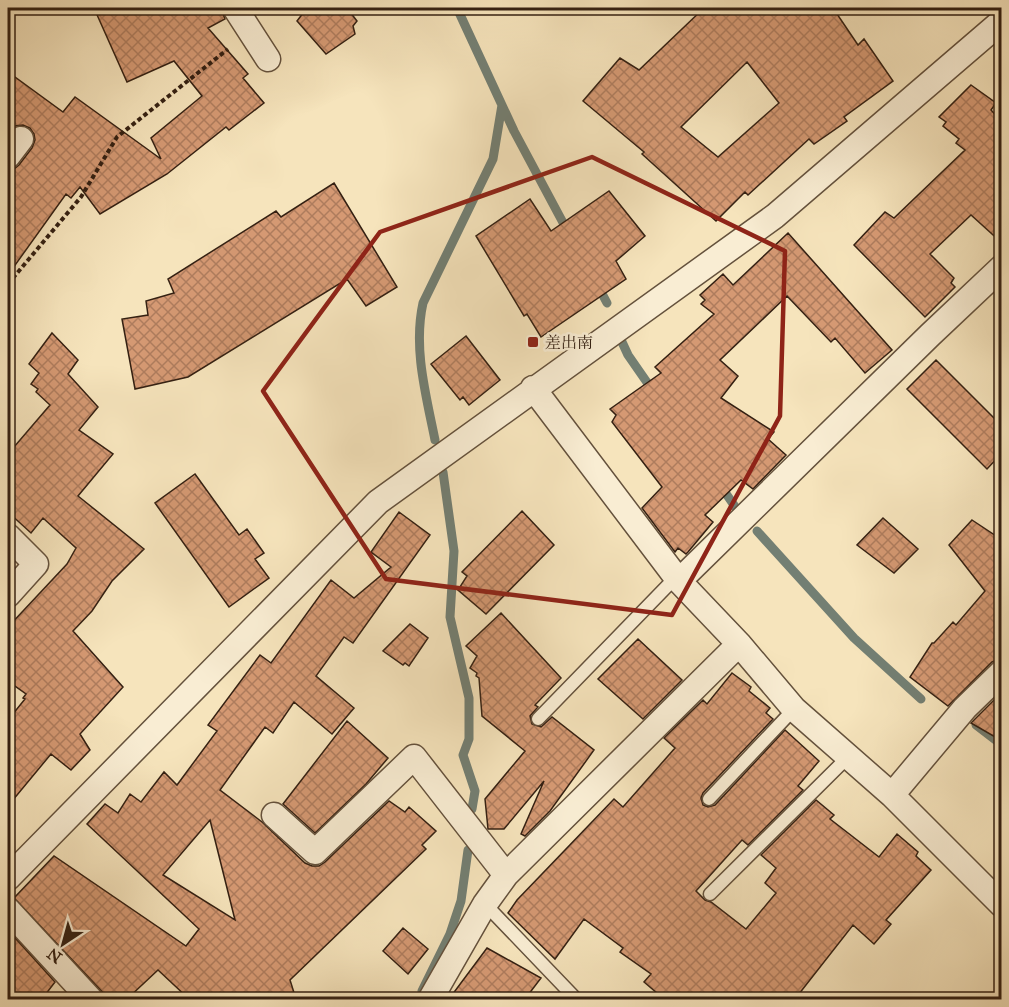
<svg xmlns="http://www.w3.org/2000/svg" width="1009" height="1007" font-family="'IM FELL Great Primer','Noto Serif JP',serif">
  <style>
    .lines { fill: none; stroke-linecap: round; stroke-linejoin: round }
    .stream { stroke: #737f73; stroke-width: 9 }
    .building { fill: url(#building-cross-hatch); stroke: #342012; stroke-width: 1.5; fill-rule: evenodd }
    .service-casing { stroke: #64513c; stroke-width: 15 }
    .minor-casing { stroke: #64513c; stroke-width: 27 }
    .path { stroke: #342012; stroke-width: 4; stroke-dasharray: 4.5 3; stroke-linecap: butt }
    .service { stroke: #f9edd3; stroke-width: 12 }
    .minor { stroke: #f9edd3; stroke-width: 24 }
    .marked { fill: none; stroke: #8f2418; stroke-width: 4.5; stroke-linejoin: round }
    .poi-dot { fill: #8f2418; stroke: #f9edd3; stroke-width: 2 }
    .labels { text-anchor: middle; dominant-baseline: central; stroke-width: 5; stroke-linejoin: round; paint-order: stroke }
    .poi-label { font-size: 16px; fill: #342012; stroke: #f9edd3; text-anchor: start }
  </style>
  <defs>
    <pattern id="building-cross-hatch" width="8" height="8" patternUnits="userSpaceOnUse" patternTransform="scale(1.5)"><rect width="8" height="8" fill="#d59973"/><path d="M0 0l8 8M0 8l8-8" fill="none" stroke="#ae7c5d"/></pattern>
  </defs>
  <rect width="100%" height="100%" fill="#f6e4bc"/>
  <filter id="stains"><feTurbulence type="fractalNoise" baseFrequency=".00333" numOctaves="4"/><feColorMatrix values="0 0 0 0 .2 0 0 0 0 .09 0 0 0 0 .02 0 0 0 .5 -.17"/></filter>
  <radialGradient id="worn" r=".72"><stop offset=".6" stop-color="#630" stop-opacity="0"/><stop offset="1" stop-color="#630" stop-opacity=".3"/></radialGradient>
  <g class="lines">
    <!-- stream -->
    <path class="stream" d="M457 8 514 131 568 232
      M598 286 607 303
      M622 342 628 355 653 391
      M435 440C426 395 413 348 423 303L493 159 502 105
      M443 472 454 551 450 617 469 698V739L463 755 475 791 472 809
      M720 485 736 508
      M757 531 854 638 921 699
      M976 725 1002 745
      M422 991 450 934 461 901 468 850"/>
  </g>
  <!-- building -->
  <path class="building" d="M94 8H221L225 19 208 28 248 74 243 78 264 103 229 130 226 127 167 174 100 214 80 187 71 198 66 194 8 275V170L14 169 19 165 32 148 35 140 34 134 30 128 23 125 15 126 8 133V72L63 112 75 97 161 159 151 138 202 96 174 61 127 82Z
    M307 8H347L357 21 353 26 355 34 326 54 297 21Z
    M704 8H833L858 45 864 39 893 81 844 117 847 121 814 144 809 139 748 195 745 192 716 221 642 154 644 152 583 101 620 58 639 70ZM747 62 779 103 718 157 681 127Z
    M971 85 996 103 991 110 1002 122V243L971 215 930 254 954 278 951 283 955 287 925 317 854 245 885 212 894 218 965 150 956 143 959 139 943 126 946 122 939 117Z
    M334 183 397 287 366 306 347 279 188 377 135 389 122 319 148 315 146 301 174 293 168 279 276 211 281 217Z
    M609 191 645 236 616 261 626 279 541 337 527 314 524 316 476 236 530 199 551 231Z
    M788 233 892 350 865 373 835 338 831 342 787 296 720 360 738 376 721 398 774 432 768 439 786 455 753 489 741 480 705 515 713 522 688 552 686 554 678 548 675 552 642 508 662 487 612 422 616 415 610 409 661 373 655 367 714 314 701 304 705 300 700 295 723 274 733 285Z
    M52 333 78 360 68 374 98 407 79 430 113 454 78 496 144 549 112 581 92 611 73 631 123 687 80 734 90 750 71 770 51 754 8 806V720L25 699 23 698 26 694 8 681V627L67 564 76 548 43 518 31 533 8 512V454L50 405 36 392 38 389 31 384 39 373 29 364Z
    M466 336 500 380 469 405 463 397 460 400 431 364Z
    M936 360 1002 426V453L987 469 907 389Z
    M195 474 239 535 247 529 264 553 255 559 269 578 229 607 155 503Z
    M522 511 554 545 486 614 458 590 467 576 462 572Z
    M399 512 430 535 353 643 344 637 316 676 354 708 332 734 294 702 273 733 265 727 220 790 262 822 305 863 312 866H319L325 862 389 801 405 812 409 807 436 831 422 845 426 849 290 980 296 999H189L158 970 127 999H109L14 898 54 856 186 946 199 929 87 824 105 804 118 813 130 794 141 802 164 772 177 785 217 731 208 725 260 655 271 663 331 580 354 598 391 567 371 552ZM210 820 235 920 163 875Z
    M883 518 918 549 894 573 857 545Z
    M972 520 1002 540V658L992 662 948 706 910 677 932 643H934L953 622 956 625 985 591 949 545Z
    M501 613 561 678 535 705 538 707 530 716 532 724 541 727 552 717 594 750 550 811 525 836 521 834 544 781 504 829H488L485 799 525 751 482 716 479 678 476 676 477 673 470 668 477 656 466 646Z
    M410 624 428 638 409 666 405 663 403 665 383 651Z
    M638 639 682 680 643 719 598 679Z
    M732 673 751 687 749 691 770 708 766 713 773 719 703 793 701 798 703 805 708 807 715 805 785 730 819 761 798 786 803 790 748 845 742 840 696 891 705 900 711 902 746 929 776 893 765 883 776 868 761 855 816 800 834 815 830 819 879 857 897 834 918 852 916 856 931 870 886 920 891 924 874 944 853 925 795 999H664L644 982 651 974 620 952 623 948 584 919 555 959 508 913 517 900 614 799 623 807 675 748 664 738 703 700 707 704Z
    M1002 692V741L971 723Z
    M347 721 388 758 366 784 315 833 283 804Z
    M403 928 428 949 408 974 383 951Z
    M8 930 55 982 42 999H8Z
    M487 948 541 978 525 999H449Z"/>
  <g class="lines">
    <defs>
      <path id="service" d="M538 719 676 577
        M709 799 794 709
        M710 894 847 758
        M485 904 577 1000"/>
      <path id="minor" d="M235 8 268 59
        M8 156 21 139
        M533 388 679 581 739 644 794 709 892 795 1002 905
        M8 536 36 564 8 595
        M679 581 930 335 1002 267
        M892 795 965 708 1002 672
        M274 815 315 852 414 757 506 875
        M8 878 378 502 775 216 1002 21
        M8 910 91 1000
        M430 1000 485 904 506 875 739 644"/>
    </defs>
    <!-- service casing -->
    <use href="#service" class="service-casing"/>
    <!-- minor casing -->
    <use href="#minor" class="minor-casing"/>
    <!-- path -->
    <path class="path" d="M8 284 81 197 117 137 228 49
      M990 1000 1002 987"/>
    <!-- service -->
    <use href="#service" class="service"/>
    <!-- minor -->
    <use href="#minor" class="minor"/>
  </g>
  <!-- marked area -->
  <path class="marked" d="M592 157 785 251 780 416 672 615 386 579 263 391 380 232Z"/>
  <!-- markers -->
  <rect class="poi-dot" x="527" y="336" width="12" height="12" rx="3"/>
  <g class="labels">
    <!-- poi labels -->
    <g class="poi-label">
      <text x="545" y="342">差出南</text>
    </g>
  </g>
  <!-- margin -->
  <rect width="1009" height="1007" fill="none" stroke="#f6e4bc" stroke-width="30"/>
  <rect x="9" y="9" width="991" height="989" fill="none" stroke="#342012" stroke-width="3"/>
  <rect x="15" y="15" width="979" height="977" fill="none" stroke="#342012" stroke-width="1.5"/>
  <!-- north arrow -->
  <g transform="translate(63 944) rotate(216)" stroke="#f9edd3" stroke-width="4.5" paint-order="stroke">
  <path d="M0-4.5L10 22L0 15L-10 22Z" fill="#342012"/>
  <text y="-9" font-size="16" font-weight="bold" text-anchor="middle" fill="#342012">N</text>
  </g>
  <rect width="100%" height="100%" filter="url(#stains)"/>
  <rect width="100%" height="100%" fill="url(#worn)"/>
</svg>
